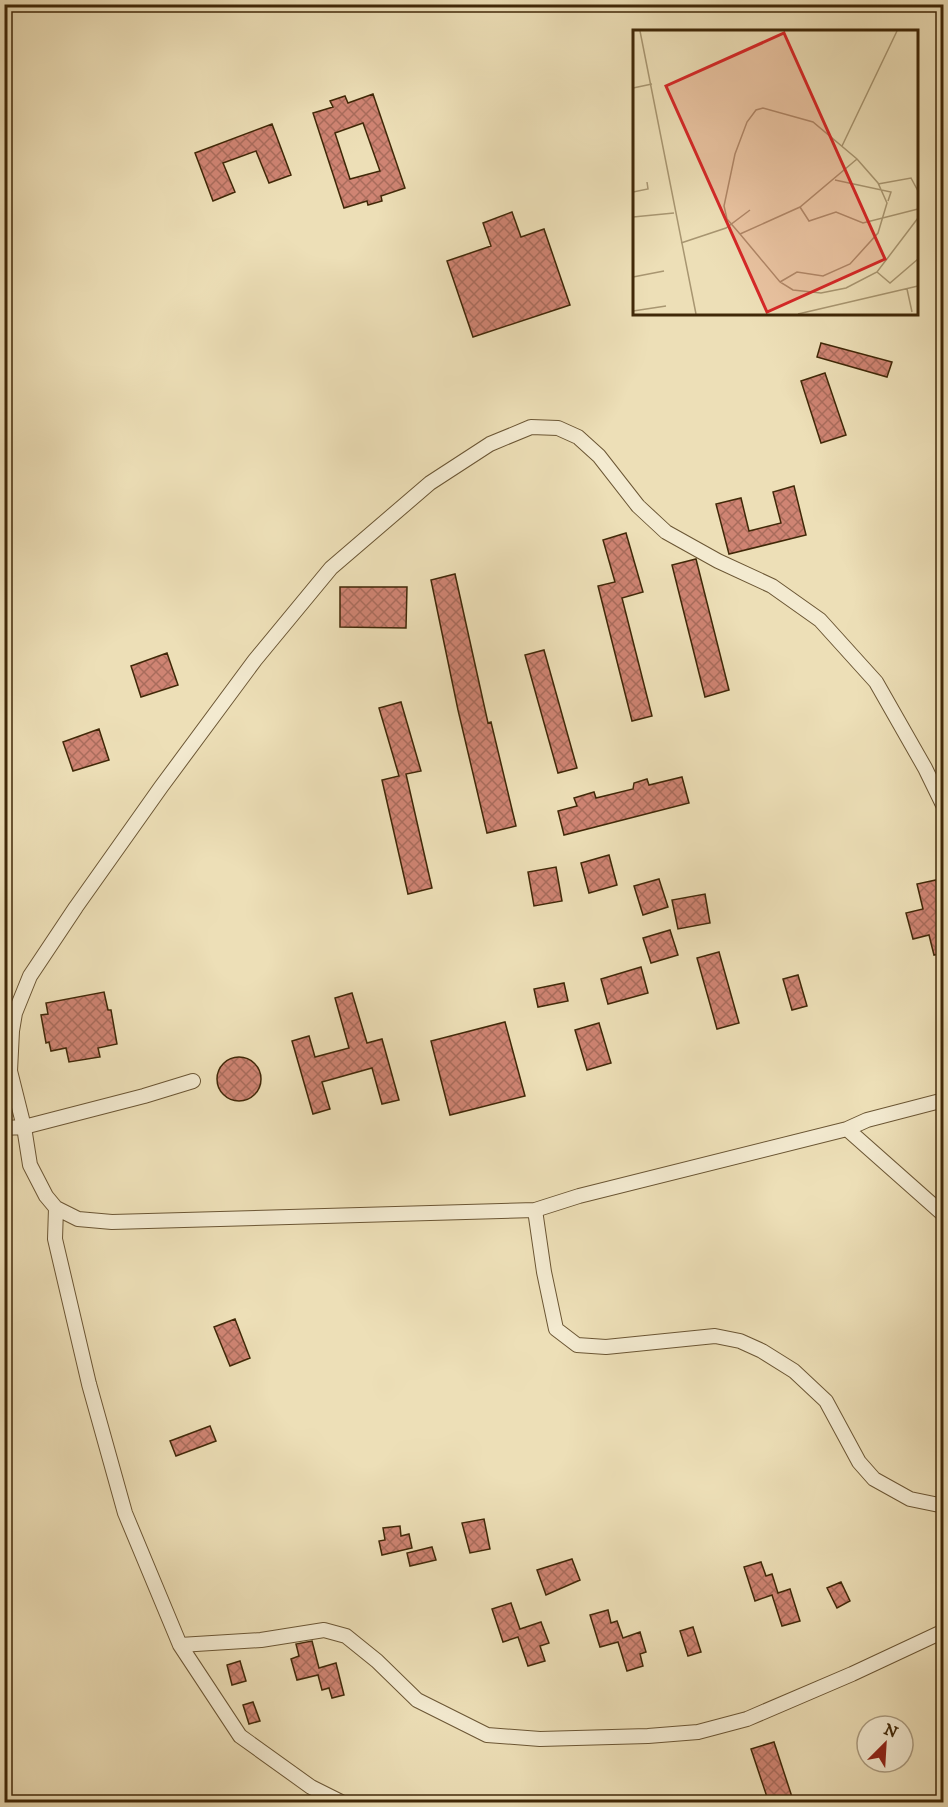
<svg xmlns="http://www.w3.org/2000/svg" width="948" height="1807" font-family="'IM FELL DW Pica',serif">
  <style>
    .building { fill: url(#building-cross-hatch); stroke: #402808; stroke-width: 1.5; fill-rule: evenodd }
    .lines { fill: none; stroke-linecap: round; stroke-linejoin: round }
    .street-casing { stroke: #6b5634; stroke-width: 16 }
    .street { stroke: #f3ead0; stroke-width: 14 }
    .inset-road { fill: none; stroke: #a89671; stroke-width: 1.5 }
    .view { fill: #d62828; fill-opacity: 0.15; stroke: #d62828; stroke-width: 3 }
    .inset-edge { fill: none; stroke: #402808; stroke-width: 3 }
  </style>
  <defs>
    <pattern id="building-cross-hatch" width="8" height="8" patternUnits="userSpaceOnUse" patternTransform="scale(1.5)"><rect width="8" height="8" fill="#cf8473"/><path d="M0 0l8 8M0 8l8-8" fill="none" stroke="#a96c5c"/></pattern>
  </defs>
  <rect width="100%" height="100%" fill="#eddfb7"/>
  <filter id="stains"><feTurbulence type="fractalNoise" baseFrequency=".00333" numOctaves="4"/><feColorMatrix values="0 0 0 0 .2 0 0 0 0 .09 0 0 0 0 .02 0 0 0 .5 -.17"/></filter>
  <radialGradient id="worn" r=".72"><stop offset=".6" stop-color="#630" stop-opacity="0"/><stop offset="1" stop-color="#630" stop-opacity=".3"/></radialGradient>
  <!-- building -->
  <path class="building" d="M373 94 405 188 381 196 382 201 368 205 367 201 344 208 313 113 333 107 330 101 345 96 348 103ZM363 123 380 171 350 179 335 133Z
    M272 124 291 175 269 183 256 151 223 163 235 192 213 201 195 153Z
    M512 212 521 237 544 229 570 305 473 337 447 261 491 246 483 223Z
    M821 343 892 362 887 377 817 357Z
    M825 373 846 435 821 443 801 381Z
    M794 486 806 535 729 554 716 504 741 498 749 531 781 523 773 492Z
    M626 533 643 592 622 598 652 716 632 721 598 586 615 582 603 540Z
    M696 559 729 690 705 697 672 565Z
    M455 574 488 723 491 722 516 826 487 833 458 710 431 580Z
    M340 587H407L406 628 340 627Z
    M544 650 577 768 558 773 525 655Z
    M167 653 178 685 141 697 131 666Z
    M401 702 421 771 406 774 432 888 408 894 382 780 399 776 379 708Z
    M99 729 109 760 73 771 63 742Z
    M682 777 689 803 564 835 558 811 577 806 574 798 594 792 596 798 633 789 634 783 647 779 649 785Z
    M609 855 617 885 589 893 581 863Z
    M556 867 562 901 534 906 528 872Z
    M659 879 668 907 643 915 634 886Z
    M936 880 944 912V953L934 955 929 935 913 939 906 913 923 909 917 884Z
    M705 894 710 923 678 929 672 900Z
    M670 930 678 955 651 963 643 938Z
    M719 952 739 1023 717 1029 697 958Z
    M641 967 648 993 608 1004 601 979Z
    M798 975 807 1006 792 1010 783 979Z
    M564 983 568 1001 538 1007 534 989Z
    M104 992 108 1010H111L117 1044 98 1048 100 1057 69 1062 66 1048 51 1051 49 1042 46 1043 41 1015 48 1014 46 1003Z
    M352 993 367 1043 382 1039 399 1100 382 1104 372 1068 322 1082 330 1109 313 1114 292 1041 309 1036 315 1057 349 1048 335 998Z
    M505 1022 525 1096 450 1115 431 1041Z
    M599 1023 611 1063 587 1070 575 1030Z
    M217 1079a22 22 0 1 1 44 0a22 22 0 1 1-44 0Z
    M235 1319 250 1358 230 1366 214 1327Z
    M210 1426 216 1441 176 1456 170 1441Z
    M484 1519 490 1549 470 1553 462 1523Z
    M400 1526 401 1536 409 1534 412 1548 382 1555 379 1541 385 1540 383 1528Z
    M432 1547 436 1560 410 1566 407 1553Z
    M572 1559 580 1580 546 1595 537 1570Z
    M761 1562 766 1576 772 1574 778 1593 790 1589 800 1621 782 1626 772 1595 755 1601 744 1567Z
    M841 1582 850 1601 837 1608 827 1588Z
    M511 1603 520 1629 541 1622 549 1643 540 1646 545 1661 528 1666 518 1637 503 1642 492 1609Z
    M608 1610 611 1623 617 1621 623 1638 640 1632 646 1652 640 1654 643 1666 627 1671 618 1642 600 1647 590 1615Z
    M693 1627 701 1652 688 1656 680 1631Z
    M312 1641 319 1668 336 1663 344 1695 332 1698 329 1688 322 1690 318 1675 297 1680 291 1659 299 1656 296 1644Z
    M240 1661 246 1681 232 1685 227 1665Z
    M253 1702 260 1721 249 1724 243 1705Z
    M774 1742 794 1803H769L751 1749Z"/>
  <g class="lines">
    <defs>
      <path id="street" d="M944 807 925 768 876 682 820 620 772 586 718 561 666 532 638 506 599 456 578 437 558 428 531 427 490 444 430 483 331 568 255 660 161 787 76 907 30 976 15 1013 12 1031 10 1071 24 1127 30 1165 46 1196 56 1208 78 1219 112 1222 535 1210 579 1196 847 1129 867 1120 944 1100
        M4 1128 24 1127 144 1096 193 1081
        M847 1129 944 1215
        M56 1208 55 1239 89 1384 125 1513 180 1645 240 1736 311 1787 341 1802
        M535 1210 544 1272 556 1329 577 1345 606 1347 715 1336 740 1341 762 1351 794 1371 826 1401 859 1462 874 1479 910 1499 944 1506
        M180 1645 261 1640 324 1630 346 1636 377 1661 417 1700 487 1735 540 1739 648 1736 698 1732 747 1719 852 1674 944 1631"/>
    </defs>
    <!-- street casing -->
    <use href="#street" class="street-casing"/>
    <!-- street -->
    <use href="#street" class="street"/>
  </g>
  <!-- overview -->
  <g transform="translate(633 30)">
    <rect width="285" height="285" fill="#eddfb7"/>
    <path class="inset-road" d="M7 1 63 284M0 58 19 54M209 116 264 1M202 150 258 162 255 171M245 154 278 148 285 161M0 162 15 159 14 152M167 177 176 191 203 182 230 193 285 179M0 187 41 183M107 204 147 252 160 260 188 263 213 258 244 242 285 188M48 213 93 198 117 180M244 242 257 253 285 229M0 247 31 241M147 252 164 242 190 246 217 234 245 203 254 173 245 153 224 129 180 92 130 78 123 80 114 92 102 124 91 176 94 189 107 204 167 177 224 129M274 259 279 282M0 281 33 276M165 284 285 256"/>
    <path class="view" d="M151 3 252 229 134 282 33 56Z"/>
    <rect width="285" height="285" class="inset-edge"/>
  </g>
  <!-- margin -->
  <rect width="948" height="1807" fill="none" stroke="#eddfb7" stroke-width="24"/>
  <rect x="6" y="6" width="936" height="1795" fill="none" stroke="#402808" stroke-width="3"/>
  <rect x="12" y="12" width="924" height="1783" fill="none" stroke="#402808" stroke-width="1.5"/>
  <!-- north arrow -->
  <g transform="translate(885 1744) rotate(24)"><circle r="28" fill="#f3ead0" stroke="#ab9c80" stroke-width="1.5"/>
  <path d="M0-4.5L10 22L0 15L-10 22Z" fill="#8f2418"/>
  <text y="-9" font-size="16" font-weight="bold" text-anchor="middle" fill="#402808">N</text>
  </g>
  <rect width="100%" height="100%" filter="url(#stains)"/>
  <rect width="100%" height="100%" fill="url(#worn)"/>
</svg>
